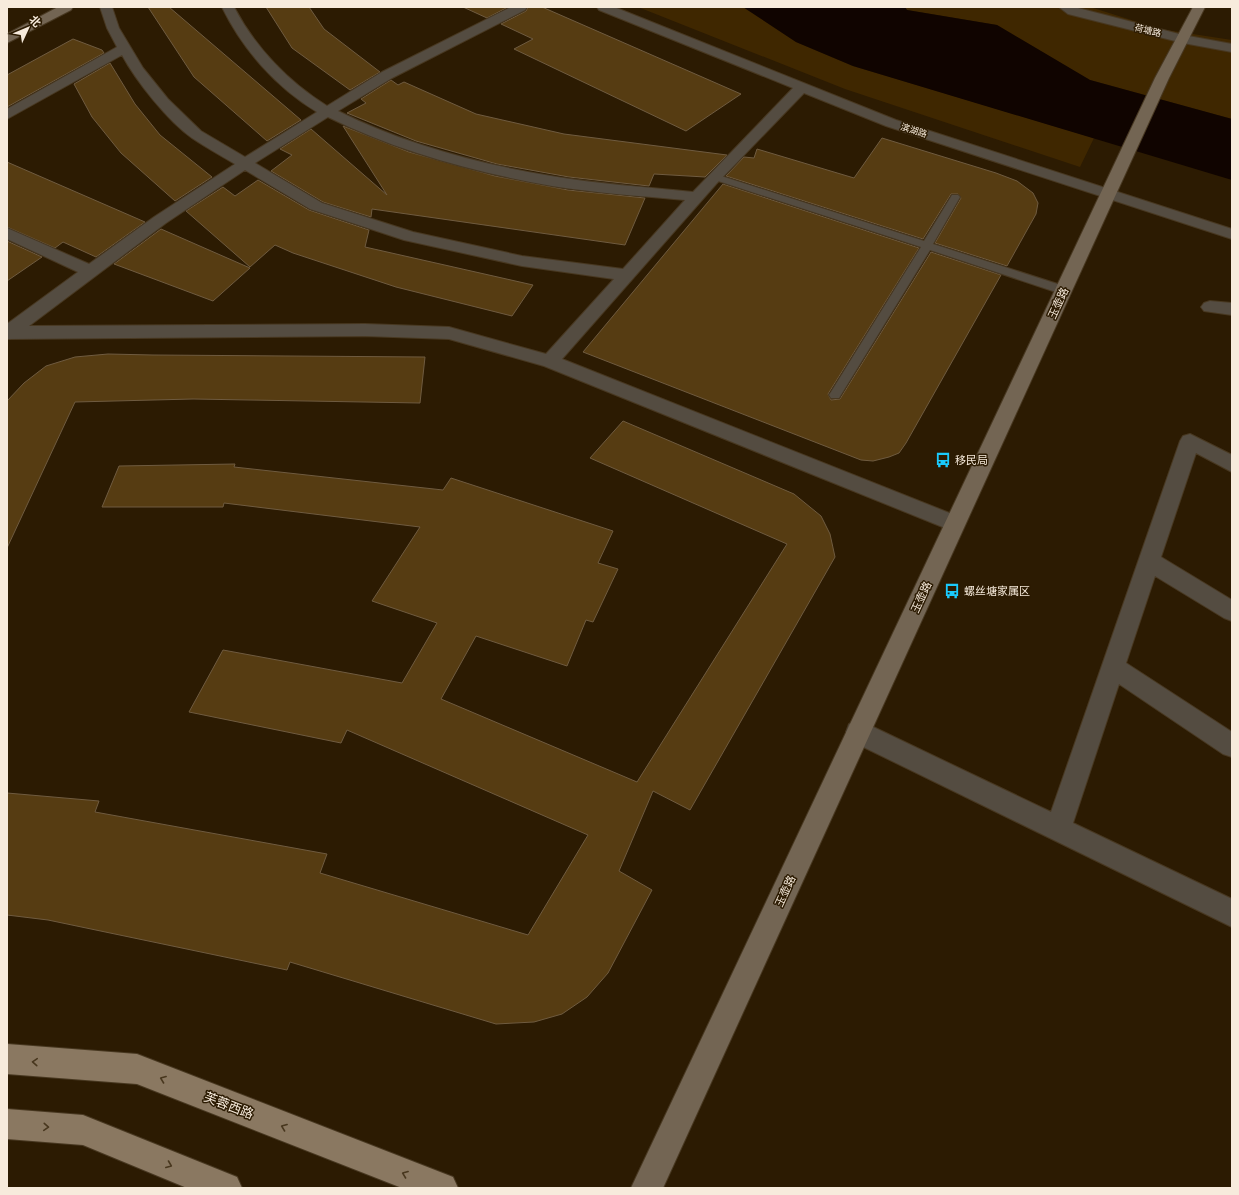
<svg xmlns="http://www.w3.org/2000/svg" width="1239" height="1195" font-family="Mulish,'Noto Sans SC',sans-serif">
  <style>
    .green { fill: #3f2700 }
    .water { fill: #100400 }
    .building { fill: #563c12; stroke: #6f5b40 }
    .lines { fill: none; stroke-linecap: round; stroke-linejoin: round }
    .lane-casing { stroke: #483821; stroke-width: 2 }
    .street-casing { stroke: #483821; stroke-width: 2 }
    .secondary-casing { stroke: #483821; stroke-width: 2 }
    .primary-casing { stroke: #483821; stroke-width: 2 }
    .lane { fill: #544c41; fill-rule: evenodd }
    .street { fill: #544c41; fill-rule: evenodd }
    .secondary { fill: #736553; fill-rule: evenodd }
    .primary { fill: #8a7861; fill-rule: evenodd }
    .oneway { stroke: #48371e }
    .labels { text-anchor: middle; dominant-baseline: central; stroke-width: 3; stroke-linejoin: round; paint-order: stroke }
    .far-street-label { font-size: 9px; fill: #f7ebdc; stroke: #2c1b02 }
    .street-label { font-size: 11px; fill: #f7ebdc; stroke: #2c1b02 }
    .poi-label { font-size: 11px; fill: #f7ebdc; stroke: #2c1b02; text-anchor: start }
    .near-street-label { font-size: 13px; fill: #f7ebdc; stroke: #2c1b02 }
  </style>
  <rect width="100%" height="100%" fill="#2c1b02"/>
  <!-- green -->
  <path class="green" d="M638 7H743L796 42 853 66 1094 138 1080 167 845 89Z
    M905 7H1090L1160 29 1232 40V119L1090 80 997 25 907 10Z"/>
  <!-- water -->
  <path class="water" d="M743 7H905L907 10 997 25 1090 80 1232 119V180L853 66 796 42Z"/>
  <!-- building -->
  <path class="building" d="M148 7H169L301 120 267 141 194 77Z
    M266 7H309L324 29 380 72 350 90 292 48Z
    M463 7H508L487 18Z
    M528 7H542L741 94 686 131 514 49 533 39 501 24 526 11Z
    M73 39 102 50 104 53 7 107V75Z
    M110 63 135 104 160 135 212 177 175 201 121 153 92 117 74 84Z
    M391 80 398 85 404 82 476 114 564 134 727 155 705 177 654 174 649 186 569 177 497 164 416 141 347 113 366 103 361 99Z
    M343 126 409 152 495 176 568 190 645 198 625 245 372 209 371 217 323 202 271 171 292 155 280 149 311 129 387 195Z
    M882 138 996 173 1017 181 1033 193 1038 203 1036 214 1007 266 935 243 961 198 958 194H951L923 239 726 176 744 157 754 158 757 149 854 178Z
    M7 162 145 222 96 257 63 242 55 248 7 227Z
    M258 180 309 210 369 230 365 247 533 285 512 316 396 287 293 253 275 245 250 267 186 211 223 187 235 196Z
    M723 184 919 248 828 394 831 400 840 399 931 252 1001 275 906 443 899 453 889 457 873 461 861 460 583 352Z
    M161 229 250 268 213 301 114 264Z
    M7 241 42 257 7 281Z
    M108 354 153 355 425 357 420 403 193 399 75 402 7 548V401L24 383 46 366 75 357Z
    M623 421 794 494 821 516 830 534 835 557 690 810 653 791 619 871 652 890 608 973 587 997 562 1014 534 1022 496 1024 290 962 287 970 48 920 7 915V793L99 801 95 812 327 854 320 873 528 935 588 835 347 730 341 743 189 712 223 650 402 683 437 623 372 601 420 527 224 503 223 507H102L119 466 235 464 234 467 443 490 451 478 613 531 598 563 618 569 593 622 586 620 567 666 476 636 441 699 637 782 787 544 590 458Z"/>
  <g class="lines">
    <defs>
      <path id="lane" d="M715 174 924 241 952 195H958L960 197 933 244 1067 287 1068 290 1063 294 1059 293 930 250 839 398H831L829 395 831 392 921 247 712 179 710 177 712 175Z"/>
      <path id="street" d="M100 7H112L119 28 143 68 168 99 201 131 245 157 317 112C276 87 243 50 222 7H234C255 47 288 82 327 106L382 72 511 7H527L525 10 392 78 338 111C404 144 479 164 551 176 598 184 646 187 693 192L793 88 599 10 597 7H614L896 120 1232 229V239L886 126 804 93 717 183 562 359 962 518 965 524 962 530 955 532 544 366 449 339 365 336 7 339V324L78 272 7 239V228L89 264 154 217 235 164C220 155 205 147 192 138 168 121 136 81 122 55L7 119V109L117 47 107 28ZM328 117C396 151 477 173 552 186 596 193 641 196 685 200L623 269 522 256 413 232 322 203 255 163ZM245 170 310 209 404 240 522 266 614 279 546 354 449 327 365 324 29 326 166 223Z
        M1059 7H1074L1183 35 1232 44V52L1183 43 1068 14Z
        M1210 301 1232 303V315L1204 311 1201 307 1204 303Z
        M1190 434 1232 455V472L1196 453 1161 557 1232 600V621L1224 618 1155 576 1126 663 1232 732V757L1223 754 1119 684 1073 823 1232 899V927L849 740 846 732 849 724 858 721 867 724 1051 812 1180 441 1183 436Z"/>
      <path id="secondary" d="M58 7H73L71 10 7 43V34Z
        M1193 7H1205L1169 78 663 1188H631L1155 78Z"/>
      <path id="primary" d="M7 1044 137 1054 453 1177 458 1188H402L137 1084 7 1074Z
        M7 1109 83 1115 237 1177 242 1188H187L83 1145 7 1139Z"/>
    </defs>
    <!-- lane casing -->
    <use href="#lane" class="lane-casing"/>
    <!-- street casing -->
    <use href="#street" class="street-casing"/>
    <!-- secondary casing -->
    <use href="#secondary" class="secondary-casing"/>
    <!-- primary casing -->
    <use href="#primary" class="primary-casing"/>
    <!-- lane -->
    <use href="#lane" class="lane"/>
    <!-- street -->
    <use href="#street" class="street"/>
    <!-- secondary -->
    <use href="#secondary" class="secondary"/>
    <!-- primary -->
    <use href="#primary" class="primary"/>
  </g>
  <!-- one-way arrows -->
  <defs><path id="oneway-chevron" d="M-2-3.5L2.5 0L-2 3.5" fill="none" stroke-width="1.6" stroke-linecap="round" stroke-linejoin="round"/></defs>
  <g class="oneway">
    <use href="#oneway-chevron" transform="translate(35 1062) rotate(-176)"/>
    <use href="#oneway-chevron" transform="translate(163 1079) rotate(-159)"/>
    <use href="#oneway-chevron" transform="translate(46 1127) rotate(4)"/>
    <use href="#oneway-chevron" transform="translate(284 1127) rotate(-159)"/>
    <use href="#oneway-chevron" transform="translate(169 1165) rotate(22)"/>
    <use href="#oneway-chevron" transform="translate(405 1174) rotate(-159)"/>
  </g>
  <!-- icons -->
  <defs>
    <symbol id="bus-bare" viewBox="-9 -9 18 18"><path d="M-5-6H5V4H4V6H2V4H-2V6H-4V4H-5ZM-3.5-4V0h7V-4ZM-3.5 1.2v1.5H-2V1.2ZM2 1.2v1.5H3.5V1.2Z" fill="#1acafc" stroke="#2c1b02" stroke-width="2.5" paint-order="stroke"/></symbol>
  </defs>
  <g fill-rule="evenodd">
    <use href="#bus-bare" x="932" y="449" width="22" height="22"/>
    <use href="#bus-bare" x="941" y="580" width="22" height="22"/>
  </g>
  <g class="labels">
    <!-- far-street labels -->
    <g class="far-street-label">
      <text transform="translate(1148 30) rotate(14)">荷塘路</text>
      <text transform="translate(914 130) rotate(18)">滨湖路</text>
    </g>
    <!-- street labels -->
    <g class="street-label">
      <text transform="translate(1058 303) rotate(-65)">玉壶路</text>
      <text transform="translate(921 597) rotate(-65)">玉壶路</text>
      <text transform="translate(785 891) rotate(-65)">玉壶路</text>
    </g>
    <!-- poi labels -->
    <g class="poi-label">
      <text x="955" y="460">移民局</text>
      <text x="964" y="591">螺丝塘家属区</text>
    </g>
    <!-- near-street labels -->
    <g class="near-street-label">
      <text transform="translate(229 1105) rotate(21)">芙蓉西路</text>
    </g>
  </g>
  <!-- border -->
  <rect width="1239" height="1195" fill="none" stroke="#f7ebdc" stroke-width="16"/>
  <!-- north arrow -->
  <g transform="translate(28 28) rotate(46)" stroke="#2c1b02" stroke-width="3" paint-order="stroke">
  <path d="M0-3L7 15L0 10L-7 15Z" fill="#f7ebdc"/>
  <text y="-6" font-size="11" font-weight="bold" text-anchor="middle" fill="#f7ebdc">北</text>
  </g>
</svg>
